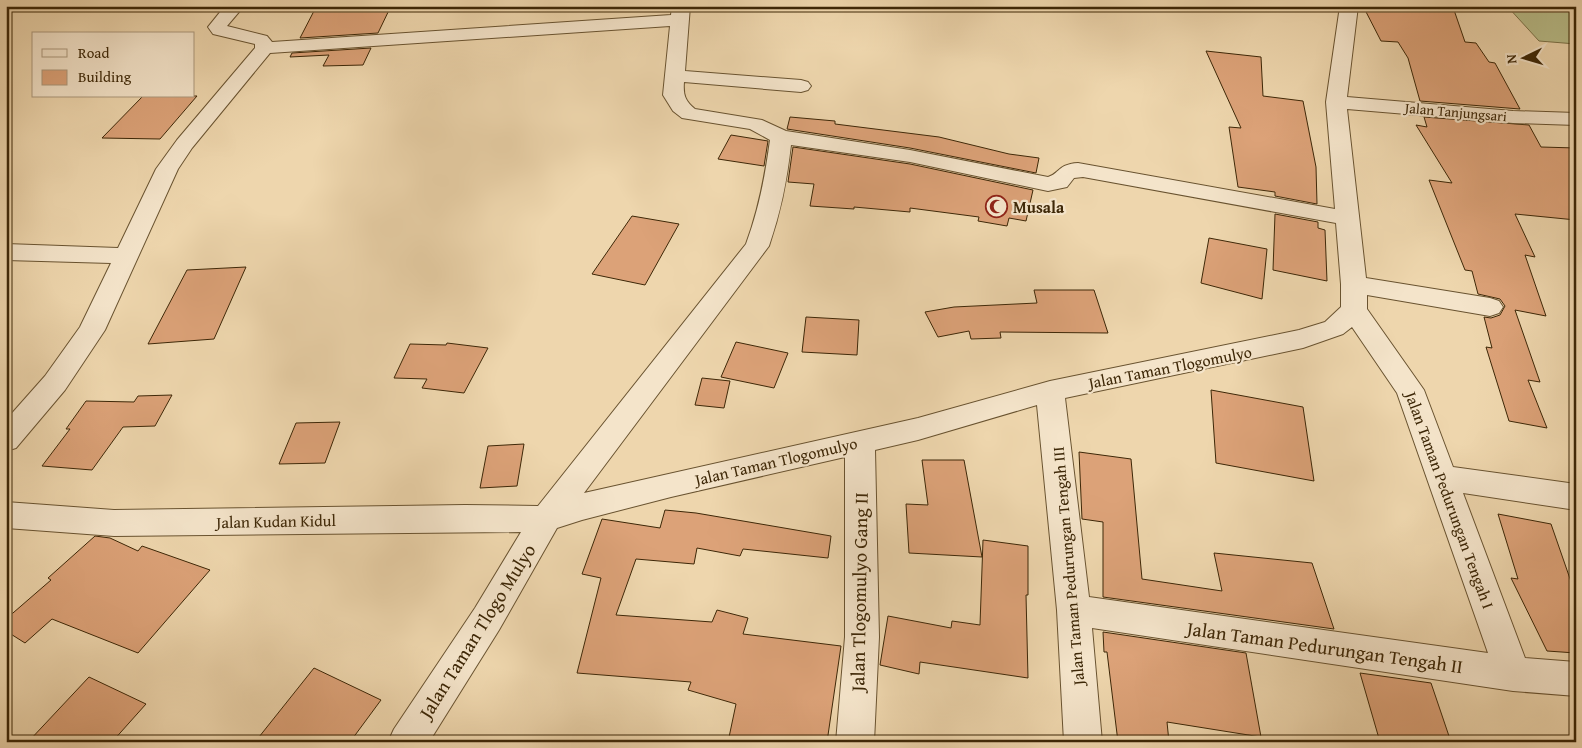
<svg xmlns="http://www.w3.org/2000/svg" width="1582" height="748" font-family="'Gentium Book Plus',serif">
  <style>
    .green { fill: #b9be8a; stroke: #7b7248 }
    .building { fill: #dca278; stroke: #3d2707 }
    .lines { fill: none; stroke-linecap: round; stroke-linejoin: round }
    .minor-casing { stroke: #695330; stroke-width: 2 }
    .minor { fill: #f4e4ca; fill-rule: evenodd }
    .labels { text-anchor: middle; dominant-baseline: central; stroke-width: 4.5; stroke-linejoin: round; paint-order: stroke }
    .far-street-label { font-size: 14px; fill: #3d2707; stroke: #f4e4ca }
    .poi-label { font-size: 16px; font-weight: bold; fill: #3d2707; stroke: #f4e4ca; text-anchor: start }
    .street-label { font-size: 16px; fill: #3d2707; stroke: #f4e4ca }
    .near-street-label { font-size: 19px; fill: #3d2707; stroke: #f4e4ca }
  </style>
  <rect width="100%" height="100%" fill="#eed6ad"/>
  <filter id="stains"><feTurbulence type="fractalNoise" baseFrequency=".004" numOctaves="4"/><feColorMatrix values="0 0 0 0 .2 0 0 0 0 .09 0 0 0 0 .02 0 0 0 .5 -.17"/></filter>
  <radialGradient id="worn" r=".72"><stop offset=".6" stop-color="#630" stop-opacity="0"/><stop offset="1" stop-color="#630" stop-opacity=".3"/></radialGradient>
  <!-- green -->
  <path class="green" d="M1507 6H1576V44L1539 41Z"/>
  <!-- building -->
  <path class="building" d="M332 6H391L378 33 300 38 315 9H330Z
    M1363 6H1404L1454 10 1465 42 1476 43 1489 62 1495 63 1520 109 1420 101 1408 58 1398 42 1381 41Z
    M371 48 363 65 323 66 329 55 290 57 292 53Z
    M1206 51 1261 57 1263 96 1303 101 1316 167 1317 204 1275 196V192L1238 187 1229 127 1241 128Z
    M143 96H197L160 139 102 138Z
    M790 117 835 121V124L939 137 1009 154 1039 158 1036 173 910 148 787 129Z
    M1424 117 1529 125 1541 147 1576 148V220L1515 214 1535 257 1525 255 1546 316 1515 310 1540 382 1528 380 1547 428 1509 421 1486 347 1492 348 1484 317 1491 318 1500 315 1505 306 1500 299 1478 294 1472 271 1465 270 1429 180 1452 183 1416 125 1427 127Z
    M731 135 768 141 764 166 718 159Z
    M793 147 910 164 1033 190 1026 221 1009 218 1007 226 978 221 979 217 910 208V212L854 207V209L810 206 814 184 788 182Z
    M1275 214 1318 222V228L1325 230 1327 281 1273 270Z
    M632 216 679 224 645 285 592 274Z
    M1209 238 1267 249 1262 299 1201 283Z
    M246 267 214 339 148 344 187 270Z
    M1034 290H1094L1108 333 1000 332 1001 338 971 339 969 331 938 337 925 312 954 307 1037 303Z
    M806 317 859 320 857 355 802 352Z
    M736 342 788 353 774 388 721 377Z
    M447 343 488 348 464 393 422 388 427 379 394 378 410 344 446 345Z
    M702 378 730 381 724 408 695 405Z
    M1211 390 1303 407 1314 481 1216 463Z
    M172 395 155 426 123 427 92 470 42 466 70 429H66L86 401 134 402 138 396Z
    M340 422 325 463 279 464 296 423Z
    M524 444 517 486 480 488 488 446Z
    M1079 452 1131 459 1142 579 1222 591 1214 553 1312 563 1334 629 1103 597V522L1082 519Z
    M922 460H964L982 557 909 553 906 504 928 505Z
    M665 510 696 513 831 536 828 558 743 549 740 556 697 548 694 564 636 559 616 615 712 622 717 610 748 618 743 634 841 646 827 742H728L736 704 688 690 691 682 577 673 601 578 582 574 602 519 660 528Z
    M1498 514 1551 524 1576 596V653L1547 651 1511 578 1518 579Z
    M95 536 110 538 138 551 142 546 210 570 138 653 52 619 25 643 6 631V619L51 580 48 578Z
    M983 540 1028 546V595H1026L1028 678 920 662 919 674 880 665 888 616 951 628 952 621 980 625Z
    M1103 632 1246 653 1261 737 1167 722 1169 742H1118L1107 652H1104Z
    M314 668 381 700 350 742H255Z
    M1360 673 1431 683 1451 742H1380Z
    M89 677 146 704 112 742H28Z"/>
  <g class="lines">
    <defs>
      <path id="minor" d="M225 6H244L227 26 267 36 272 42 671 15 672 6H690L685 71 801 80 808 82 811 86 808 90 801 92 684 82C683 95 685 101 695 109L762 120 786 131 910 150 1048 177C1059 174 1058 164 1078 163L1335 209 1326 102 1340 6H1358L1347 97 1513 111 1576 113V125L1513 123 1347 109 1366 278 1490 298 1499 301 1503 307 1499 313 1490 316 1367 295V309L1424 390 1453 467 1576 484V510L1463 493 1525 658 1576 662V696L1513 691 1092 628 1102 742H1064L1057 610 1037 405 918 440 875 450 879 637 874 742H836L845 637V457L671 497 582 520 557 528 499 630 429 742H388L394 729 475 608 521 532 114 536 6 528V502L114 510 465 505 538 506 746 244C759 209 765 177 770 140L750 129 682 118 673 111 663 95 670 26 270 53 192 148 178 169 105 330 65 390 16 448 6 451V420L45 376 80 327 111 263 6 260V244L118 248 156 169 177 140 255 48V44L213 34 208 27ZM791 145 910 162 1048 191 1067 187 1074 178 1083 177 1336 223 1341 284V307L1325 322 1299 330 1050 381 918 418 584 493 769 246C781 211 787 181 791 145ZM1352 327 1397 393 1488 653 1089 597 1065 398 1303 348 1343 334Z"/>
    </defs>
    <!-- minor casing -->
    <use href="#minor" class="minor-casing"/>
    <!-- minor -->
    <use href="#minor" class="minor"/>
  </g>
  <!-- icons -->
  <defs>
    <symbol id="mosque-ring" viewBox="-11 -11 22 22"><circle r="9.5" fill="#f4e4ca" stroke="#8f2418" stroke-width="1.5"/><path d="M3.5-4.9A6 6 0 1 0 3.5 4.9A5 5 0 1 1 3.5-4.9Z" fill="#8f2418"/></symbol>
  </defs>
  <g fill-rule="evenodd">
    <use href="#mosque-ring" x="984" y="194" width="25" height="25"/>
  </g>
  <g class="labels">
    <!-- far-street labels -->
    <g class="far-street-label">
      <text transform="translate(1456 112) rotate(5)">Jalan Tanjungsari</text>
    </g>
    <!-- poi labels -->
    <g class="poi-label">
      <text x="1013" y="207">Musala</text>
    </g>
    <!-- street labels -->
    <g class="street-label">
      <text transform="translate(1170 367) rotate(-11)">Jalan Taman Tlogomulyo</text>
      <text transform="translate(776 461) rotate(-13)">Jalan Taman Tlogomulyo</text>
      <text transform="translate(1450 500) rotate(70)">Jalan Taman Pedurungan Tengah I</text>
      <text transform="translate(276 521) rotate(-1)">Jalan Kudan Kidul</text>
      <text transform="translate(1068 566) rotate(-95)">Jalan Taman Pedurungan Tengah III</text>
    </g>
    <!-- near-street labels -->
    <g class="near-street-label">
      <text transform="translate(859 592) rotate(-89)">Jalan Tlogomulyo Gang II</text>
      <text transform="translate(477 631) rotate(-58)">Jalan Taman Tlogo Mulyo</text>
      <text transform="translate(1325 647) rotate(8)">Jalan Taman Pedurungan Tengah II</text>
    </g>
  </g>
  <!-- margin -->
  <rect width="1582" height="748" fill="none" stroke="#eed6ad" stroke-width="25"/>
  <rect x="8" y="8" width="1567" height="733" fill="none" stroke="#3d2707" stroke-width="2.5"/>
  <rect x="12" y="12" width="1557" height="723" fill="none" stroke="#3d2707"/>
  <!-- legend -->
  <rect x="32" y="32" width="162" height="65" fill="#f4e4ca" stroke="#ab987c"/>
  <rect x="42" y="49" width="25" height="8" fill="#f4e4ca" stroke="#ab987c"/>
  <text x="78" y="58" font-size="15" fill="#3d2707">Road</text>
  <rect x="42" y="70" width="25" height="15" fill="#dca278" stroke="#ab987c"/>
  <text x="78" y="82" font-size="15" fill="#3d2707">Building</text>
  <!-- north arrow -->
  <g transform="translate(1524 58) rotate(265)" stroke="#f4e4ca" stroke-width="4" paint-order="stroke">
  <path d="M0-4L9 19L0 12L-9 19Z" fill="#3d2707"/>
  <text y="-8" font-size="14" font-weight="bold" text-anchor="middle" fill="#3d2707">N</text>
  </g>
  <rect width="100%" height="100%" filter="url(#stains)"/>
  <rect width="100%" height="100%" fill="url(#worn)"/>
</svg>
